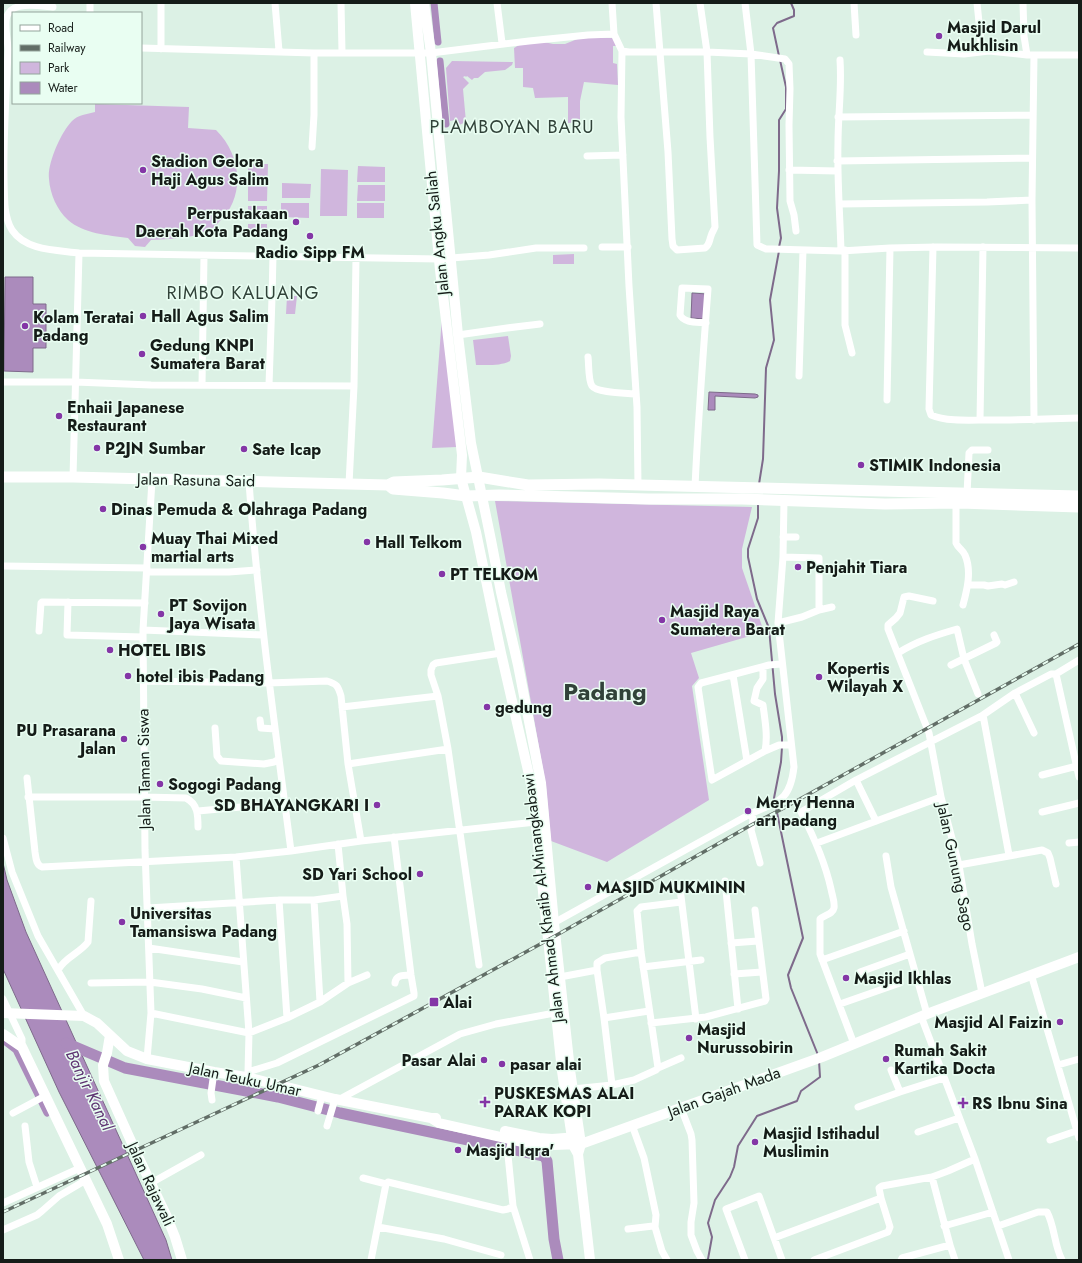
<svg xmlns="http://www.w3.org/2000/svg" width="1082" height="1263" font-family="Jost,sans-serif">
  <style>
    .green { fill: #d0b6dd }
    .water { fill: #ab8bbc; stroke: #7e6a8b }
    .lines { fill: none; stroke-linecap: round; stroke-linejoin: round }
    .stream { stroke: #7e6a8b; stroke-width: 2 }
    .canal { stroke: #ab8bbc; stroke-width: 7 }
    .river { stroke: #ab8bbc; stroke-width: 11 }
    .street { stroke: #fff; stroke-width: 7 }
    .secondary { stroke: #fff; stroke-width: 10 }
    .primary { stroke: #fff; stroke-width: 11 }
    .rail-casing { stroke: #626e67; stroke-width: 3.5 }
    .rail { stroke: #e9fef2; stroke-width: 2; stroke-dasharray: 6; stroke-linecap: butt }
    .poi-dot { fill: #8436a6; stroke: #e9fef2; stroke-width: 1.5 }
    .labels { text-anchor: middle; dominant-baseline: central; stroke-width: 3; stroke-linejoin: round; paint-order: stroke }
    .poi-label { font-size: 16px; font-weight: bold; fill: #151c18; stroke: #e9fef2; text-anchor: start }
    .street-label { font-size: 16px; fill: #151c18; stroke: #e9fef2 }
    .water-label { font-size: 17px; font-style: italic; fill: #5e3472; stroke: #e9fef2 }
    .quarter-label { font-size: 18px; letter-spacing: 1px; fill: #314239; stroke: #e9fef2 }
    .town-label { font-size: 24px; font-weight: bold; fill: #314239; stroke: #e9fef2 }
  </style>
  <rect width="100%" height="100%" fill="#dcf1e5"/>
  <!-- green -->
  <path class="green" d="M580 38H613L618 46H613V63L617 64 618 85 584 82 580 101V122L568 123V97L535 98 533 88 523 87V68H515L514 48 519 45 544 42 553 44H565Z
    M452 61 513 62 512 65 505 70 485 72 478 78H474L472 80 467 76 466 77 465 76 463 77 469 83 463 89 466 122 459 125H456L455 120 450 121 446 68Z
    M95 104 189 107 188 128 216 130C242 155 246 198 218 223 216 225 214 228 211 229 196 239 169 239 151 240L145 247 135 246 128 238C108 235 84 234 68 220 57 210 50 194 49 179 47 164 61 132 72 121 78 115 87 114 95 112Z
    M248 164H268L267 201H248Z
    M358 166 385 167V182H357Z
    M321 169 348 170 347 216H320Z
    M282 183 311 184 310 198H282Z
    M358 185H385V201H357Z
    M281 203H309V218L281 217Z
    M357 203H384V218H357Z
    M248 206H267V218H248Z
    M248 224H267V236L248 235Z
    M574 254V264H553V255Z
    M287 296H297L295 314H286Z
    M442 317 457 447 432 448Z
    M508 336 511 356 510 361C501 366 487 365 476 365L473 340Z
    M495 501 752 507 742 549V568L764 632 691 653 699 678 692 686 709 800 607 862 551 841 546 786Z"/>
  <!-- water -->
  <path class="water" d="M5 277H33V304H46V348H33V372L4 371Z
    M692 293 707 294 706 319 691 318Z
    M709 392 755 394 758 395V397L755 398 715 396V410H708Z
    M3 863 7 880 26 932 166 1240 172 1260H144L59 1092 3 969Z"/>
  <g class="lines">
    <!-- stream -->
    <path class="stream" d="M779 56 773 28 777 23 794 16V10L791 3
      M779 247 781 238 777 208 779 171V120L786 109V87L780 60
      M759 484 763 459 766 368 774 340 770 300 779 251
      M758 503V518L748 549V557L757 599 769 628 775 694 782 737V743
      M782 747 781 762 774 798 803 938 788 975 791 988 818 1055
      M707 1260 708 1259 712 1237 708 1223 715 1200 730 1177 734 1167 738 1146 757 1116 797 1101 801 1091 820 1077 819 1061"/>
    <!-- canal -->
    <path class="canal" d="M434 3 438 42
      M440 61 446 124
      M3 1040 16 1050 47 1113"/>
    <!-- river -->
    <path class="river" d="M66 1043 125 1068 278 1097 340 1113 544 1156 547 1161 554 1239 558 1260"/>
    <!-- street -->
    <path class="street" d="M90 3V13
      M161 3V49
      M275 3 279 51
      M341 3 342 52
      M497 3 502 43
      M612 3 614 34 622 51 621 117 629 286 637 407 638 486
      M656 3 668 152 672 239 673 246 677 250 705 248C710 244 709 241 711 236 712 232 714 230 715 227L710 137 707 52 700 3
      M745 3 751 54 757 245 766 249H772L841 251 890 248 937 247 1079 248
      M854 3 856 35
      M977 3 982 51
      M1023 3 1024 36 1027 55
      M53 7C41 6 14 1 8 14 3 22 8 40 8 50 6 102 2 155 5 207 6 215 8 224 12 230 26 251 57 250 79 253L439 259 489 255 536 248H584
      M141 48 314 53H431L529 41 588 35 614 34
      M622 51 629 52H707L751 54 785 59 789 64 790 89 789 125 790 201 794 215 796 231
      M927 52 964 54 989 51 1027 55H1079
      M1034 55 1032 200 1034 420
      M840 60C842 88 838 115 838 143 837 179 840 215 841 251
      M838 117 1033 115
      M312 147 314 115V53
      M587 156 623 155
      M837 161 1032 158
      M789 170 837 171
      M840 204 987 202 1032 200
      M602 247H628
      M933 247 929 409 931 415C947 422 972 420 989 420 1019 420 1049 419 1079 418
      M845 250V325L852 353
      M458 335 507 328 540 324
      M588 357C589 364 588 380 592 386 597 393 627 393 636 394
      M799 376 803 250
      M3 382H75L151 385 354 386
      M202 385 204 256
      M269 385 272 298 273 255
      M887 400 890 248
      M980 420 983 247
      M73 477 79 253
      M249 482C258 606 275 728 291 851
      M349 484 354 386 356 258
      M695 487C698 421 703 355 708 289L682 288 680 315C684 323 697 322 706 323
      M967 494 969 453 972 450H988
      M956 504V543C958 548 963 550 965 555 972 571 967 590 963 605
      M783 537H796
      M783 557 819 558V610
      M3 566 147 568
      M147 572H229L257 570
      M968 585H984L988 586 1002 584 1005 585 1014 582
      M933 601 909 596 904 597 900 613 896 618 888 625V629L929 733 941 797 959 865 972 944 982 993
      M68 602 67 635 143 637
      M778 623 802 617 819 610 832 607
      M143 630 263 635
      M39 631 41 603 42 602 145 603
      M898 653C917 641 936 635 957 629L964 659 978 694
      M951 665 996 643 997 642 994 635
      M763 667V679L757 688 754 701 763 705C765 721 768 736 765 751L779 745H791
      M1056 674 1079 777
      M733 675 747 761
      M143 681 268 683 327 681C337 684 338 686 341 696L348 764 361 841 536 822
      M1015 693 1034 733
      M342 707 438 696
      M983 715 1009 855
      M260 720 261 728 275 729
      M215 728 217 756 221 761 264 764 274 762 279 759
      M765 751 712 780 698 687 701 683 769 665 781 664
      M348 764 448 749
      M1042 775 1077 766
      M27 778 35 852C36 858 36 865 42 867L236 857 291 851 361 841
      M856 780 876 821
      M28 797H144L186 798C198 804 198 816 198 827
      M198 811 241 807
      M1042 812 1079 803
      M752 813 753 821 751 830 760 863
      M3 838 12 872 38 936 84 1016
      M817 843 941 797
      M1069 843 1079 842
      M886 856 891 887 927 1014
      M236 857 249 1033 248 1072 247 1076
      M959 865 1042 850 1048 853 1050 858 1056 884
      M725 881 738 1009
      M680 888 696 1019
      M279 900 287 1018
      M314 900 320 1002
      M148 908 279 900H314L343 896
      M550 925 752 813C780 801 790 800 794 767L778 623 783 557 784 501
      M731 943 758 941
      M149 948 243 962
      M822 960 904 931
      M479 965 448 749 438 696 431 675V670L433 665 436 663 501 653
      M643 967 701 960
      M58 970C65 957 80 953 88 942L91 901
      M597 970 604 1018 612 1085
      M860 972 910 954
      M734 974 762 972
      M1031 974 1079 1138
      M560 977 597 970V963L605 958 641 952
      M91 983 150 982 202 989 246 998
      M348 983 367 975
      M395 983C396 974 404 976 411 975
      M3 999 22 1039V1047
      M840 1004 900 983
      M151 1013 249 1033 287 1018 320 1002 348 983 347 924 343 896 338 844
      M921 1016 975 1159 1009 1260
      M604 1018 649 1011
      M651 1023 706 1017 765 1001 766 999 755 910
      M854 1044 820 954V919C824 915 833 914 834 908 835 902 832 895 831 889 825 862 814 837 801 812L856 780 983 715 1015 693 1051 674H1056L1079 660
      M147 1059 151 1013 145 850 143 630 152 480
      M1058 1065 1079 1059
      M658 1068 641 952 637 911 641 907 681 902
      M891 1070 900 1092
      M248 1072 277 1063 414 996V993L411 975 394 837
      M573 1089 612 1085 634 1080 656 1070 658 1068 681 1058
      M212 1100 211 1093 214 1072
      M338 1100 460 1034 496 1024 560 1012
      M858 1107 900 1092 944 1078
      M681 1108 691 1134 692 1140 694 1203 691 1222V1235L697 1251 702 1260
      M318 1111 322 1096
      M13 1113 43 1097 44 1095
      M632 1125 644 1158 656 1215 655 1227
      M25 1126 29 1162 37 1187
      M327 1126 335 1099
      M918 1132 959 1118
      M1050 1140 1079 1130
      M363 1178 386 1184
      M151 1183 201 1155
      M3 1203 80 1168
      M513 1206 530 1260
      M944 1226 993 1212
      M998 1226 1038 1212H1047C1055 1227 1054 1245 1062 1260
      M378 1227 444 1239 501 1255
      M628 1229 653 1226 655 1227 662 1251 667 1260
      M3 1230 37 1215 42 1211 59 1196 86 1180
      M774 1238 881 1198 879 1188 882 1186 932 1177 948 1171 975 1159
      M950 1245 955 1260
      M371 1260 386 1184 388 1182 503 1210 508 1209 513 1206 508 1155 512 1139
      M745 1260 726 1209 759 1196 782 1260
      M814 1260 888 1232 890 1227 881 1198
      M901 1260 902 1258 950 1245 932 1177"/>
    <!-- secondary -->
    <path class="secondary" d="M415 3 440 270 462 455 461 478 476 532 501 653 532 788 562 1071 573 1145 578 1154 590 1260
      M424 3 431 53 458 335 471 443 491 540 501 592 518 665 541 783 554 923 570 1070 581 1144 578 1154
      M3 1013 84 1016 97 1023 127 1051 147 1059 214 1072 246 1077 335 1099 431 1118H436
      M3 1034 22 1047 107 1224 119 1260
      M110 1035 107 1053 103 1065 104 1081 135 1150 167 1217 175 1237 182 1260
      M431 1118 439 1123 531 1144 553 1145 581 1144 822 1057 927 1014 1079 957
      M505 1131 539 1138 552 1139 578 1137"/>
    <!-- primary -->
    <path class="primary" d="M3 477H73L349 484 388 485
      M388 485 393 489 443 493 466 496 499 495 649 499H742L885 504 960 503 1079 507
      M388 485 394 482 442 480 479 477 528 485 599 484 1079 496"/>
    <defs>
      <path id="rail" d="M3 1212 319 1065 555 936 753 824 782 809 1079 644"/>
    </defs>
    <!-- rail casing -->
    <use href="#rail" class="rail-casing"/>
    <!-- rail -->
    <use href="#rail" class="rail"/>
  </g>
  <!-- markers -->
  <g class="poi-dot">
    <circle cx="939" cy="36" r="4"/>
    <circle cx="143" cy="170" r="4"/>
    <circle cx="296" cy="222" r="4"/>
    <circle cx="310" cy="236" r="4"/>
    <circle cx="143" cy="316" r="4"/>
    <circle cx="25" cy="326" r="4"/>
    <circle cx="142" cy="354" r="4"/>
    <circle cx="59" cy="416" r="4"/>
    <circle cx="97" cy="448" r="4"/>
    <circle cx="244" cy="449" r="4"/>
    <circle cx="861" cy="465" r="4"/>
    <circle cx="103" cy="509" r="4"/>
    <circle cx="367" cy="542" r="4"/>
    <circle cx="143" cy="547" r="4"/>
    <circle cx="798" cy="567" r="4"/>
    <circle cx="442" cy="574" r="4"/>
    <circle cx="161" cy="614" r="4"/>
    <circle cx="662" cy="620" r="4"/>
    <circle cx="110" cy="650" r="4"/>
    <circle cx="128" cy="676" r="4"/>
    <circle cx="819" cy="677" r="4"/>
    <circle cx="487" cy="707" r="4"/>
    <circle cx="124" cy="739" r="4"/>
    <circle cx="160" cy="784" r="4"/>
    <circle cx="377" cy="805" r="4"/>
    <circle cx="748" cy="811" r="4"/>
    <circle cx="420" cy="874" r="4"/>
    <circle cx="588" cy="887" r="4"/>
    <circle cx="122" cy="922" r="4"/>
    <circle cx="846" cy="978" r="4"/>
    <rect x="429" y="997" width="10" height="10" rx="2"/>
    <circle cx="1060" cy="1022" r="4"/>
    <circle cx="689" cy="1038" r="4"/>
    <circle cx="886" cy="1059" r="4"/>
    <circle cx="484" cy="1060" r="4"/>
    <circle cx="502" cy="1064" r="4"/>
    <path d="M483 1096h4v4h4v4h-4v4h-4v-4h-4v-4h4z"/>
    <path d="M961 1097h4v4h4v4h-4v4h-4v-4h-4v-4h4z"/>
    <circle cx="755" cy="1142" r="4"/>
    <circle cx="458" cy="1150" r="4"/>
  </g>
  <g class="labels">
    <!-- poi labels -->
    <g class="poi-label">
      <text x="947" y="27">Masjid Darul<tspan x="947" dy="18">Mukhlisin</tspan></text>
      <text x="151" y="161">Stadion Gelora<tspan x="151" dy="18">Haji Agus Salim</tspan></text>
      <text x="288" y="213" text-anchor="end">Perpustakaan<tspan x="288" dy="18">Daerah Kota Padang</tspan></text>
      <text x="310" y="252" text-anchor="middle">Radio Sipp FM</text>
      <text x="151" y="316">Hall Agus Salim</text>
      <text x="33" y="317">Kolam Teratai<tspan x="33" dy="18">Padang</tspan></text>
      <text x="150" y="345">Gedung KNPI<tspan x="150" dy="18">Sumatera Barat</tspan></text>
      <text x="67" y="407">Enhaii Japanese<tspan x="67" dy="18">Restaurant</tspan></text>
      <text x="105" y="448">P2JN Sumbar</text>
      <text x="252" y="449">Sate Icap</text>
      <text x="869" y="465">STIMIK Indonesia</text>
      <text x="111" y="509">Dinas Pemuda &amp; Olahraga Padang</text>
      <text x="151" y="538">Muay Thai Mixed<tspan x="151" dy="18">martial arts</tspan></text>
      <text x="375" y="542">Hall Telkom</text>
      <text x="806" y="567">Penjahit Tiara</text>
      <text x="450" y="574">PT TELKOM</text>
      <text x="169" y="605">PT Sovijon<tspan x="169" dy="18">Jaya Wisata</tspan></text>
      <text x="670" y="611">Masjid Raya<tspan x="670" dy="18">Sumatera Barat</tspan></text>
      <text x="118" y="650">HOTEL IBIS</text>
      <text x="827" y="668">Kopertis<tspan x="827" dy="18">Wilayah X</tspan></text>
      <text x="136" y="676">hotel ibis Padang</text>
      <text x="495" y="707">gedung</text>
      <text x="116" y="730" text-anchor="end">PU Prasarana<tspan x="116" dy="18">Jalan</tspan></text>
      <text x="168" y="784">Sogogi Padang</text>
      <text x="756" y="802">Merry Henna<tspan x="756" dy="18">art padang</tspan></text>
      <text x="369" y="805" text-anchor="end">SD BHAYANGKARI I</text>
      <text x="412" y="874" text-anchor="end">SD Yari School</text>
      <text x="596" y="887">MASJID MUKMININ</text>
      <text x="130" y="913">Universitas<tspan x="130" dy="18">Tamansiswa Padang</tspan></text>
      <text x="854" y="978">Masjid Ikhlas</text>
      <text x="443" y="1002">Alai</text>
      <text x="1052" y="1022" text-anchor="end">Masjid Al Faizin</text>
      <text x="697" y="1029">Masjid<tspan x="697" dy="18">Nurussobirin</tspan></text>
      <text x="894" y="1050">Rumah Sakit<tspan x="894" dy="18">Kartika Docta</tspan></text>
      <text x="476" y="1060" text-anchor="end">Pasar Alai</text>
      <text x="510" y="1064">pasar alai</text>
      <text x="494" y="1093">PUSKESMAS ALAI<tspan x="494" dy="18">PARAK KOPI</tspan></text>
      <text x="972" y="1103">RS Ibnu Sina</text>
      <text x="763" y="1133">Masjid Istihadul<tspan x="763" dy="18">Muslimin</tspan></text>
      <text x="466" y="1150">Masjid Iqra'</text>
    </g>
    <!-- street labels -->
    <g class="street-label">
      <text transform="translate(437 233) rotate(-96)">Jalan Angku Saliah</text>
      <text transform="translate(196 480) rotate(1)">Jalan Rasuna Said</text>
      <text transform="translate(144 769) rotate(-91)">Jalan Taman Siswa</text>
      <text transform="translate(956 867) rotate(78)">Jalan Gunung Sago</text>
      <text transform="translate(543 898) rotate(-97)">Jalan Ahmad Khatib Al-Minangkabawi</text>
      <text transform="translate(245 1079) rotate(12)">Jalan Teuku Umar</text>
      <text transform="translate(724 1092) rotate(-20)">Jalan Gajah Mada</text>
      <text transform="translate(151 1184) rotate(65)">Jalan Rajawali</text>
    </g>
    <!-- water labels -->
    <g class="water-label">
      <text transform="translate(90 1090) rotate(64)">Banjir Kanal</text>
    </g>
    <!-- quarter labels -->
    <g class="quarter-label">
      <text x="512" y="127">PLAMBOYAN BARU</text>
      <text x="243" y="293">RIMBO KALUANG</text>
    </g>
    <!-- town labels -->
    <g class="town-label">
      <text x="605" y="691">Padang</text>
    </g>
  </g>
  <!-- border -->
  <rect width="1082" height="1263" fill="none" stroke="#151c18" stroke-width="8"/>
  <!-- legend -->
  <rect x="12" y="12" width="130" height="92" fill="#e9fef2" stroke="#94a49b"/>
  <rect x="20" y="25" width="20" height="6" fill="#ffffff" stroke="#94a49b"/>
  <text x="48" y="32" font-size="12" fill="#151c18">Road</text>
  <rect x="20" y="45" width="20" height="6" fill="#626e67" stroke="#94a49b"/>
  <text x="48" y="52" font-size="12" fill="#151c18">Railway</text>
  <rect x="20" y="62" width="20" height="12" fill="#d0b6dd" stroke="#94a49b"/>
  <text x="48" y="72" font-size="12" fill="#151c18">Park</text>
  <rect x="20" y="82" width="20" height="12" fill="#ab8bbc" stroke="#94a49b"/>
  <text x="48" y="92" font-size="12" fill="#151c18">Water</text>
</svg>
